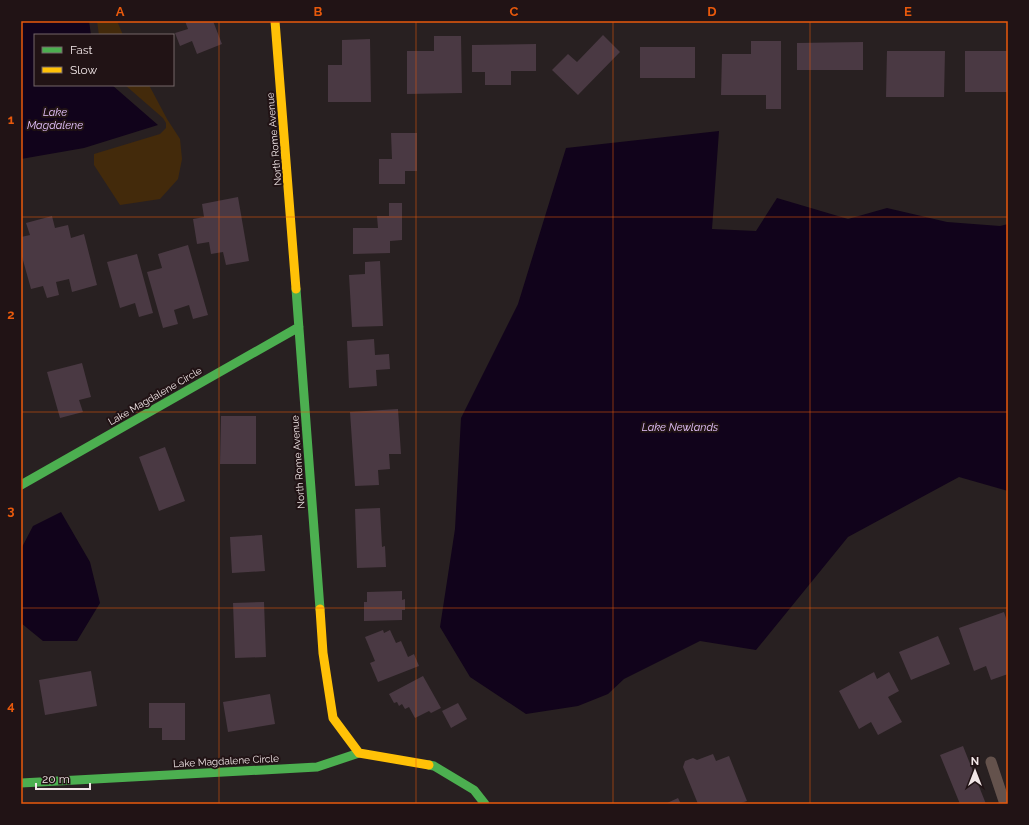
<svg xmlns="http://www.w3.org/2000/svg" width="1029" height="825" font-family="Raleway,sans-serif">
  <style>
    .green { fill: #432a0b }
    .water { fill: #11031b }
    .building { fill: #4a3943 }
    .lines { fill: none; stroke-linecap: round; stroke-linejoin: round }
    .lane { stroke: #64524c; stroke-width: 11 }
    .fast { stroke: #4caf50; stroke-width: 9 }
    .slow { stroke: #ffc107; stroke-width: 9 }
    .grid { fill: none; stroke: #e8590c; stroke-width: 1; stroke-opacity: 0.55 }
    .labels { text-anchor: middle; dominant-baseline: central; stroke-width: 4; stroke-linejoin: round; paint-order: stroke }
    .street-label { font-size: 10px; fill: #f1e6e7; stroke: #211315 }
    .water-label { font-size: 11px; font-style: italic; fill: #e5c3fd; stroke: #211315 }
    .neatline { fill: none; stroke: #e8590c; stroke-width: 1.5 }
    .grid-label { font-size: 13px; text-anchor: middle; font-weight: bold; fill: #e8590c }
  </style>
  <rect width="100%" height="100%" fill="#282021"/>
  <!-- green -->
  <path class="green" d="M97 21H117L123 35H99Z
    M125 85H149L167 119 180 139 182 159 178 179 160 199 120 205 94 165V154L160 134 166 128V123L163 118Z"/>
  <!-- water -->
  <path class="water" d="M21 21H89L91 35H35V85H112L158 125 84 148 21 159Z
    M719 131 712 229 756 231 777 198 848 219 887 208 947 222 1000 226 1008 224V491L959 477 848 537 756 650 700 641 624 679 608 694 578 706 526 714 470 677 440 627 455 529 461 418 518 304 566 148Z
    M61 512 90 562 100 603 77 641H43L21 623V549L33 526Z"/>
  <!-- building -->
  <path class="building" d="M185 21H213L222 44 197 54 192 41 180 46 175 33 188 29Z
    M603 35 620 52 578 95 552 70 568 54 577 62Z
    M434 36H461L462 93 407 94V51H434Z
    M370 39 371 102H328V65H342V40Z
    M751 41H781V109H766V95H721L722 54H751Z
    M863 42V70H797V43Z
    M536 44V71H511V85H485V72H472V45Z
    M640 47H695V78H640Z
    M887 51H945L944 97H886Z
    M965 51H1008V92H965Z
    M391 133H417V171H405V184H379V159H392Z
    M238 197 249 261 226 265 223 252 211 254 209 242 197 244 193 219 204 217 202 204Z
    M389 203H402V240L390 241V253L353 254V228H378L377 216H389Z
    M52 216 55 228 68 225 71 238 84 234 97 285 72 292 69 279 56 282 59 295 47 298 43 286 31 289 21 253V237L30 235 26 223Z
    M188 245 208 315 193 319 189 305 174 310 178 324 163 328 147 272 162 268 158 254Z
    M137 254 153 313 139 317 135 303 120 308 107 262Z
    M380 261 383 326 352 327 349 275 365 274V262Z
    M374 339 375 355 389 354 390 369 376 370 377 386 349 388 347 341Z
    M82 363 91 397 79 400 83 412 60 418 47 372Z
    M398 409 401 454H389L390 469 378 470 379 485 355 486 350 412Z
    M221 416H256V464H220Z
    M165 447 185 501 159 511 139 457Z
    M380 508 382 547 385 546 386 567 357 568 355 509Z
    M262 535 265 571 232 573 230 537Z
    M402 591V600L405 599V610H402V620L364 621V602H367V592Z
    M264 602 266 657 235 658 233 603Z
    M1004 612 1008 624V674L991 680 986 666 974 671 959 628Z
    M383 630 384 633 390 630 396 643 401 641 408 657 414 654 419 666 378 682 370 663 375 661 365 637Z
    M938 636 950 664 911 680 899 652Z
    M91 671 97 706 45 715 39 680Z
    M874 672 877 679 889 672 899 691 888 697 902 722 878 735 871 722 859 729 839 691Z
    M423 676 441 708 431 713 429 711 415 718 409 707 405 709 402 704 399 706 397 702 394 703 389 694Z
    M270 694 275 724 228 732 223 702Z
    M149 703H185V740H162V728H149Z
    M458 703 467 719 451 728 442 711Z
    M963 746 986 804H960L940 755Z
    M713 754 716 761 729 756 747 801 738 804H698L683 767 685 761 693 758 697 760Z
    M678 798 681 804H665Z"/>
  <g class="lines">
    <!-- lane -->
    <path class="lane" d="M991 762 1005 804"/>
    <!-- fast -->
    <path class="fast" d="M296 289 320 609
      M21 485 299 327
      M429 765 434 766 474 790 485 804
      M21 783 317 767 359 753"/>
    <!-- slow -->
    <path class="slow" d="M275 21 296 289
      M320 609 323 653 333 718 359 753 429 765"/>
  </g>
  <!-- grid -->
  <path class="grid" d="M219 21V804M416 21V804M613 21V804M810 21V804M21 217H1008M21 412H1008M21 608H1008"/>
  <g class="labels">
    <!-- street labels -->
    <g class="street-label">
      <text transform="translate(274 139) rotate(-95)">North Rome Avenue</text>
      <text transform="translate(155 396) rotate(-30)">Lake Magdalene Circle</text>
      <text transform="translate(298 462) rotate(-94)">North Rome Avenue</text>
      <text transform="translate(226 761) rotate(-3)">Lake Magdalene Circle</text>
    </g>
    <!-- water labels -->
    <g class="water-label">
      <text x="55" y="112">Lake<tspan x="55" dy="13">Magdalene</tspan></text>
      <text x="680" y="427">Lake Newlands</text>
    </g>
  </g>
  <!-- border -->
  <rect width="1029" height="825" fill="none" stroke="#211315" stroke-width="44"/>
  <!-- legend -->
  <rect x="34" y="34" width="140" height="52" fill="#211315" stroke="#746769"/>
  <rect x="42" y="47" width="20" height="6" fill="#4caf50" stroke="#746769"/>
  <text x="70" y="54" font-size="12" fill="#f1e6e7">Fast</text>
  <rect x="42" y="67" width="20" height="6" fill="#ffc107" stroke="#746769"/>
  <text x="70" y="74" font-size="12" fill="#f1e6e7">Slow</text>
  <!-- north arrow -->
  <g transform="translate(975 771)" stroke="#211315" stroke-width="3" paint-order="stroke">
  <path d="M0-3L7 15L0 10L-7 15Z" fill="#f1e6e7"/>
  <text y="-6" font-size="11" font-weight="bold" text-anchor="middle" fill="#f1e6e7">N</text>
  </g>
  <!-- scale -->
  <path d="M36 783v6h54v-6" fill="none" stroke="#f1e6e7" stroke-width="2"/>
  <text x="42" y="783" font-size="12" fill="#f1e6e7" stroke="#211315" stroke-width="3" paint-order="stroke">20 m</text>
  <rect x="22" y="22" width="985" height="781" class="neatline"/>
  <g class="grid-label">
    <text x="120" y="16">A</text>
    <text x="318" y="16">B</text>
    <text x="514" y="16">C</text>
    <text x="712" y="16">D</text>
    <text x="908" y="16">E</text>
    <text x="11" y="124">1</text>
    <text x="11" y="319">2</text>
    <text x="11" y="515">3</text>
    <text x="11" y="710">4</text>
  </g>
</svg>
